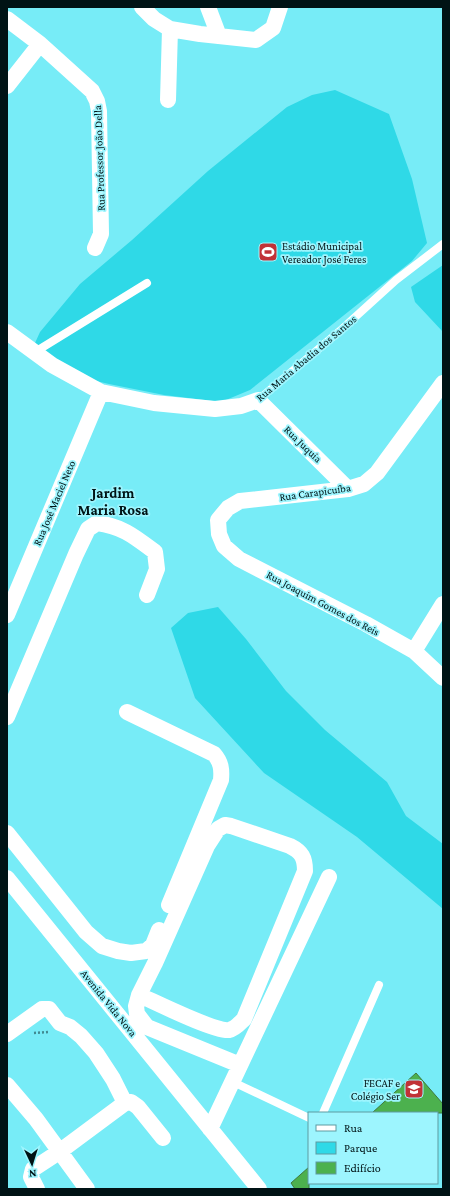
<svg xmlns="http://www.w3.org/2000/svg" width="450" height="1196" font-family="'Crimson Pro',serif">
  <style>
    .green { fill: #2fd9e7 }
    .building { fill: #4cb14e; stroke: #3f783e }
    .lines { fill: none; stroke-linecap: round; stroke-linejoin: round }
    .path { stroke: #418a91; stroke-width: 2.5; stroke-dasharray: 2 2; stroke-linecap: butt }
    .service { stroke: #fff; stroke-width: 8 }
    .minor { stroke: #fff; stroke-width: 16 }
    .labels { text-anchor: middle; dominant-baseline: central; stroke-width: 3.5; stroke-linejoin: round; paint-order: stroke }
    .street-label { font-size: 11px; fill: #001315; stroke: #9df5fe }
    .poi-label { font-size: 11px; fill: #001315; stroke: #9df5fe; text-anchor: start }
    .district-label { font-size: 15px; font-weight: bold; fill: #001315; stroke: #9df5fe }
  </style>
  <rect width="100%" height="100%" fill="#77ecf7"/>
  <!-- green -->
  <path class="green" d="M335 90 389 114 412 179 427 243 412 261 250 390 221 402 164 395 109 384 79 377 35 343 40 332 80 284 132 240 208 171 287 107 312 95Z
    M443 265V332L415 302 411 287Z
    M218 607 246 639 286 691 325 730 387 782 406 816 443 844V909L357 837 264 773 195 698 171 628 188 613Z"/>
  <!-- building -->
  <path class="building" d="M416 1073 443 1104V1113H372Z
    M309 1167V1189H295L291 1183Z"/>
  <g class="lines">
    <!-- path -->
    <path class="path" d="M34 1033 49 1032"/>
    <!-- service -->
    <path class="service" d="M35 352 147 283
      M258 400 342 329 396 280 443 244
      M233 1082 309 1118
      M323 1113 379 985"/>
    <!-- minor -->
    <path class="minor" d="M142 7 154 19 170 29 200 34 256 40 273 28 280 7
      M208 7 219 36
      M7 19 40 44 92 91 97 101 99 111 101 234 95 248
      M7 86 40 44
      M168 100 170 29
      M7 332 52 365 101 392 154 403 215 409 241 406 258 400 348 489
      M443 383 377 473 364 484 348 489 240 501 228 508 218 520 219 534 224 546 239 559 366 624 414 651 443 678
      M7 615 101 392
      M414 651 443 604
      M127 712 214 754C221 762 222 769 221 780L169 905
      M7 717 76 554 88 529 97 523C122 526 135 537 155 552L157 569 147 595
      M7 833 86 932 102 946 118 951 131 953 146 951 153 945 159 930
      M7 878 259 1189
      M139 995C155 1002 215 1032 229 1030 235 1029 240 1023 244 1019L305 871C305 858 302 852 290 846L231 826 225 825 218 829 207 846 155 963 139 995 136 1006 137 1014 147 1027 240 1065
      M7 1034 42 1009H49L60 1023 70 1027 81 1036 96 1053 113 1079 125 1103
      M7 1085 36 1119 87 1189
      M210 1129 329 877
      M37 1189 31 1177 33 1169 59 1152 125 1103 131 1102 138 1107 163 1138"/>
  </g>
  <!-- icons -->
  <defs>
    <symbol id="stadium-square" viewBox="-11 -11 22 22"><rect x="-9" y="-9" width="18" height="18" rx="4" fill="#c13237" stroke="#9df5fe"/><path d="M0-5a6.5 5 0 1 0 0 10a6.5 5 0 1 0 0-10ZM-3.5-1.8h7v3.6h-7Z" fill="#fff"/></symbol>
    <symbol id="university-square" viewBox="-11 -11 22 22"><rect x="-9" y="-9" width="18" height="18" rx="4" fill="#c13237" stroke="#9df5fe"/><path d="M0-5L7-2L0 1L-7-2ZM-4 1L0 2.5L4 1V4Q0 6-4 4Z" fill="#fff"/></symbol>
  </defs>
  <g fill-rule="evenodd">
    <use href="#stadium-square" x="257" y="241" width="22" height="22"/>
    <use href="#university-square" x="403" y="1078" width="22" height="22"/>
  </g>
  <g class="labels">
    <!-- street labels -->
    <g class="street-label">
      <text transform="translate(99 158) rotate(-92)">Rua Professor João Della</text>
      <text transform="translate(306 358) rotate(-40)">Rua Maria Abadia dos Santos</text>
      <text transform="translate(303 444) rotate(44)">Rua Juquia</text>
      <text transform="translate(315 492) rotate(-8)">Rua Carapicuíba</text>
      <text transform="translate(54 503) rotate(-67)">Rua José Maciel Neto</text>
      <text transform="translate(323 603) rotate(28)">Rua Joaquim Gomes dos Reis</text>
      <text transform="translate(109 1003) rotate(51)">Avenida Vida Nova</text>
    </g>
    <!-- poi labels -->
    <g class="poi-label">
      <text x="282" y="246">Estádio Municipal<tspan x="282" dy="13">Vereador José Feres</tspan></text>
      <text x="400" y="1083" text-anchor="end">FECAF e<tspan x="400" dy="13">Colégio Ser</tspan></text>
    </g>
    <!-- district labels -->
    <g class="district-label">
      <text x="113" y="493">Jardim<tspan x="113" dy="17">Maria Rosa</tspan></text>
    </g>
  </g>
  <!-- border -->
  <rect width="450" height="1196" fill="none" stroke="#001315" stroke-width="16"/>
  <!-- legend -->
  <rect x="308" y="1112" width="130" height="72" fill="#9df5fe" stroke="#5e9ba1"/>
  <rect x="316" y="1125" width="20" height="6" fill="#ffffff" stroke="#5e9ba1"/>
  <text x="344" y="1132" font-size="12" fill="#001315">Rua</text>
  <rect x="316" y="1142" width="20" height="12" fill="#2fd9e7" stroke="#5e9ba1"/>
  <text x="344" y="1152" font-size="12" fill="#001315">Parque</text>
  <rect x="316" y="1162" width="20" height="12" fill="#4cb14e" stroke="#5e9ba1"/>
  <text x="344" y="1172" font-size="12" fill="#001315">Edifício</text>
  <!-- north arrow -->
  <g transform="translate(32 1164) rotate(176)" stroke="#9df5fe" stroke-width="3" paint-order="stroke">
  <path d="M0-3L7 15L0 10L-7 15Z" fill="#001315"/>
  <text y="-6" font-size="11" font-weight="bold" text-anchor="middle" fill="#001315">N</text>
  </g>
</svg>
